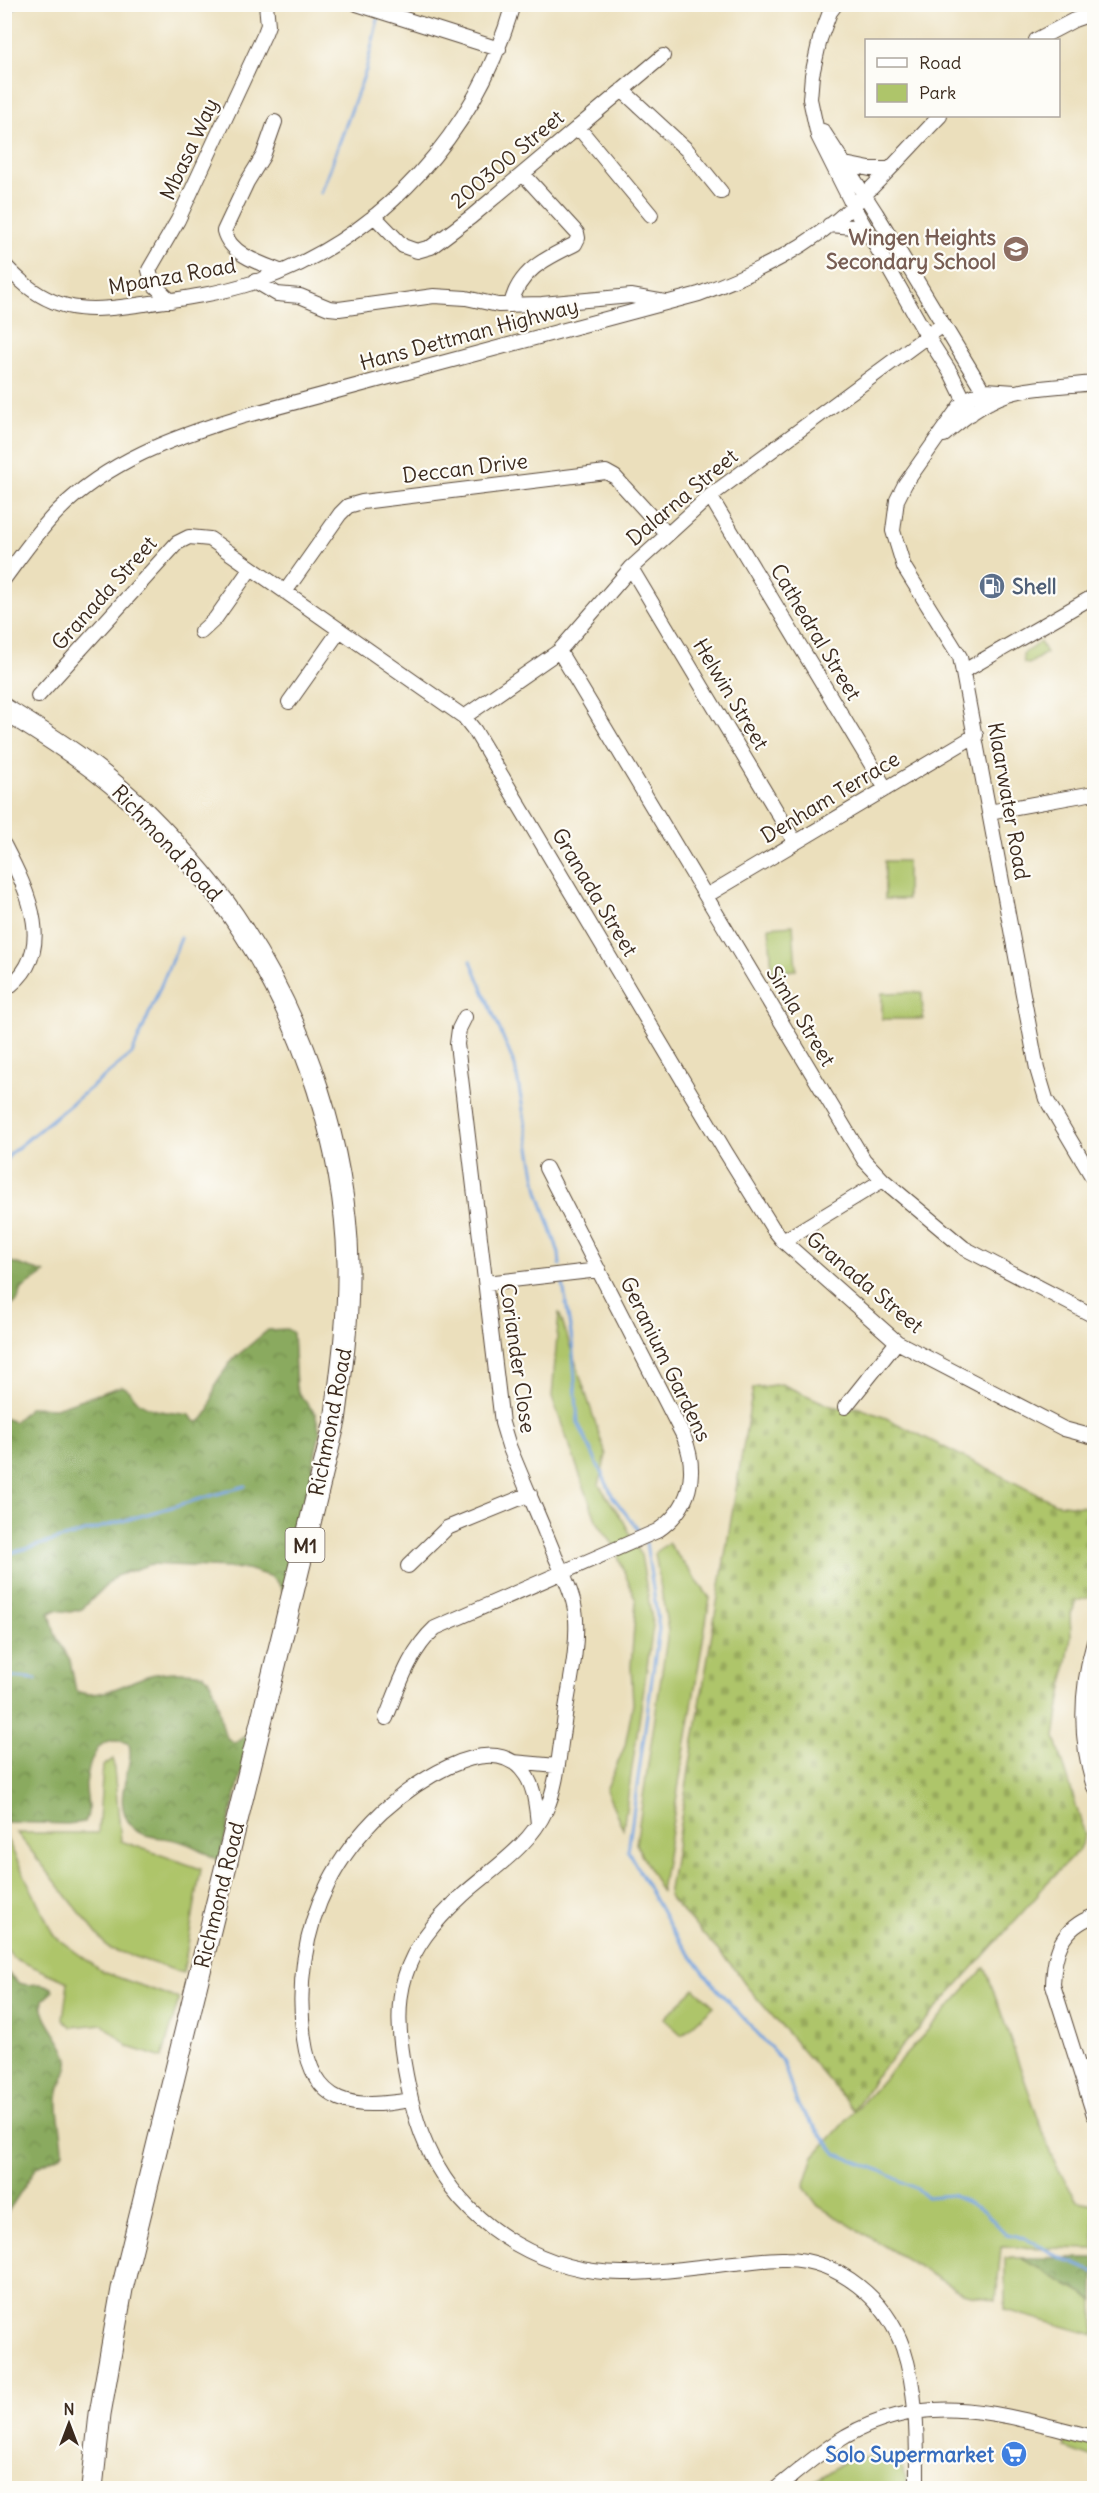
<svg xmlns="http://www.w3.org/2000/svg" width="1099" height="2493" font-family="Delius,sans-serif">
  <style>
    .green { fill: #aec56a; stroke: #747844; stroke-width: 1.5 }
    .forest { fill: url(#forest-crowns); stroke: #626a3e; stroke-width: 1.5 }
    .cemetery { fill: url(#cemetery-stones); stroke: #747844; stroke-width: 1.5 }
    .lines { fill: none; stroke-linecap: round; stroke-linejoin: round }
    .stream { stroke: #74a3dd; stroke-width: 3 }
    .minor-casing { stroke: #554536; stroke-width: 16 }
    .highway-casing { stroke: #554536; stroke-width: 23 }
    .minor { stroke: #fff; stroke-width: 14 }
    .highway { stroke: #fff; stroke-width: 21 }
    .labels { text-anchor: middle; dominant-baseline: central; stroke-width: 4.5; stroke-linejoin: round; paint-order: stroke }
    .shield { fill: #fdfcf7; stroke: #75695f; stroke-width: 1.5 }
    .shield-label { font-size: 20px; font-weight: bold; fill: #3b2a1e }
    .street-label { font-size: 21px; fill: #3b2a1e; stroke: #fdfcf7 }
    .education-label { font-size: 21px; font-weight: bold; fill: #785e54; stroke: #fdfcf7; text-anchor: end }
    .service-label { font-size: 21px; font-weight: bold; fill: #4e5e75; stroke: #fdfcf7; text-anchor: start }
    .shop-label { font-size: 21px; font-weight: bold; fill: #366cbe; stroke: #fdfcf7; text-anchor: end }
  </style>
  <defs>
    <pattern id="forest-crowns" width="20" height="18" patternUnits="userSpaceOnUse" patternTransform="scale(1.5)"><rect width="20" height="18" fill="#8aaa5e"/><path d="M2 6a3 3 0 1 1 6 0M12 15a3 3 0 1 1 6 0" fill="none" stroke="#728b4d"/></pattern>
    <pattern id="cemetery-stones" width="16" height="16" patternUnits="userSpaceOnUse" patternTransform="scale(1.5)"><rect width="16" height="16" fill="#aec56a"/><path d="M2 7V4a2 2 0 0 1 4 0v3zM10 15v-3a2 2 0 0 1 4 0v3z" fill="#97a95b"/></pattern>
  </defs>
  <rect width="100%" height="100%" fill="#fdfcf7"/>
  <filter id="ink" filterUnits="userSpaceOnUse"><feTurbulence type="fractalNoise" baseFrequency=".0167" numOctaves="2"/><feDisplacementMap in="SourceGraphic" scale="12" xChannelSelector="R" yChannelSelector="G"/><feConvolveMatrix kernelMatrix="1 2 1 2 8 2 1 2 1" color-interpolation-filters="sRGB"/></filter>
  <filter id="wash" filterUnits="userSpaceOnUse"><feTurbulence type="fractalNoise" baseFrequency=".008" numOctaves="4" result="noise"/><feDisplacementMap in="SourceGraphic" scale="24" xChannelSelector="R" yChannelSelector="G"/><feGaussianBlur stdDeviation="1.35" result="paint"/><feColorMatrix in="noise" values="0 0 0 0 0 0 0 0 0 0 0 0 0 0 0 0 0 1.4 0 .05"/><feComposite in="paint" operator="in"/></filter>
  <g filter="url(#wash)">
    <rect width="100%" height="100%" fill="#ebdfbc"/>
    <!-- green -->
    <path class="green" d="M1040 642 1046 653 1029 664 1024 663 1023 654Z
      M885 861H907V899H885Z
      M793 925 796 970 772 972 769 927Z
      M922 992 923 1019H882V993Z
      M559 1312 606 1455 599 1485 624 1522 641 1555 653 1626 623 1829 606 1790 625 1746 633 1704 631 1666 636 1601 613 1544 596 1520 552 1397Z
      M668 1543 710 1598 661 1891 636 1844 668 1631 655 1553Z
      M113 1759 121 1841 201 1869 183 1973 108 1948 17 1833H98L103 1766Z
      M4 1833 54 1936 103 1972 179 1999 162 2058 129 2047 103 2024 72 2027 63 2019 68 1982 13 1958 5 1946Z
      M985 1967 1052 2158 1077 2201 1094 2204V2249L1001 2247 996 2300 962 2293 818 2206 804 2187 814 2156Z
      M694 1988 714 2006 682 2035 664 2019Z
      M1005 2258H1021L1094 2300V2335L1005 2310Z
      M1066 2431 1094 2437V2488L1093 2458 1065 2448Z
      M872 2456 902 2466 907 2488H804L848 2459Z"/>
    <!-- forest -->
    <path class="forest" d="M5 1260 45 1273 22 1289 17 1302 5 1309Z
      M287 1329 293 1333 296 1387 299 1394 315 1413 320 1432 285 1594 278 1583 269 1576 247 1569 151 1564 116 1576 82 1609 70 1612 55 1610 50 1613 55 1634 70 1660 76 1691C99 1701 125 1683 147 1676 163 1671 187 1671 204 1674 221 1692 217 1715 226 1737L235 1743 252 1731 219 1861C207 1854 196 1846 182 1842 159 1834 131 1844 123 1808 119 1787 134 1764 129 1744 99 1729 89 1760 86 1784 85 1797 92 1810 85 1822L67 1824 6 1822 4 1418 14 1422 30 1407 56 1408 122 1386C130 1389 133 1397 139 1402 154 1413 172 1412 190 1415L194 1421 199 1422 204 1418 209 1411 216 1383 232 1360 268 1330Z
      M5 1968C25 1998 32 1976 52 1988L53 1991 43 2000C39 2020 64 2039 68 2059 70 2069 61 2081 59 2091 55 2111 63 2131 63 2152L60 2156 37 2167 5 2216Z
      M1021 2258H1094V2300L1088 2297Z"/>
    <!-- cemetery -->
    <path class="cemetery" d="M781 1384 831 1406 847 1409 857 1407 886 1418 1055 1503 1094 1508V1596L1077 1601 1070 1616 1071 1636 1055 1737 1085 1835 1078 1851 1038 1892V1895L875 2077 854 2110 749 1989 735 1969 668 1896 753 1388Z"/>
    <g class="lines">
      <!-- stream -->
      <path class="stream" d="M13 9 19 4
        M321 193 366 70 378 19
        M471 961 515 1066 538 1191 559 1253 560 1265
        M4 1164 11 1153 132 1054 181 938
        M563 1284 572 1340 578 1423 613 1497 639 1531
        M646 1543 659 1628 628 1851 673 1932 717 1989 782 2060 798 2106 837 2154 879 2170 919 2190 927 2197 951 2195 965 2201 984 2211 1006 2234 1017 2236 1042 2246 1052 2254 1094 2272
        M4 1555 245 1486
        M4 1676 36 1679"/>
    </g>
  </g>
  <g filter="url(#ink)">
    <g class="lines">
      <defs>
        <path id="minor" d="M357 4 499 49
          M836 4 830 12 820 39 812 75 810 99 818 136 853 206 927 336 952 375 971 414
          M1036 40 1074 20 1094 13
          M622 90 687 150 721 192
          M275 122 263 156 247 182 224 231C230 254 259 263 280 271
          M578 127 651 215
          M823 131 876 213 990 402
          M845 164 870 169H889
          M374 216 403 246 417 251 431 247 471 217 663 56
          M829 225 854 227 868 235
          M4 264C11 273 19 279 27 286 65 316 99 310 144 304 181 299 219 294 255 282 382 239 477 132 513 4
          M255 281 277 294 300 296 329 308 339 309 434 296 466 298 498 305 542 304 631 296 665 302
          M171 301 153 284 149 270 178 220 265 33 268 25 266 4
          M511 305C518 271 546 258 575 244L578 238 577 233 523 174
          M1015 392 986 390 964 400 905 484 897 500 893 531 904 567 960 657 1037 1069 1046 1099 1094 1180
          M944 435C964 417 989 398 1016 392 1041 386 1069 386 1094 383
          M710 496 886 789
          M631 568 795 842
          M4 579C21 556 38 531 58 511 108 461 174 437 240 417L699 294C756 273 809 247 854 205 884 177 912 145 940 116
          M285 592 340 514 348 506 362 502 606 472 615 477 667 534
          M201 632 215 619 251 568
          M559 651 864 1160 883 1180 964 1248 1094 1316
          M964 671 1094 596
          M38 696 177 543 189 537 210 539 464 717 475 731 725 1151 772 1227 783 1241 897 1342 1064 1429 1094 1437
          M289 702 340 630
          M464 717 559 651 631 568 710 496 942 325
          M989 812 1094 793
          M4 845C28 891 59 954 4 990
          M706 896 976 735
          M465 1017 459 1029 457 1044 502 1423 509 1446C524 1483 540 1519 555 1556 564 1576 575 1597 576 1619 578 1653 568 1690 564 1723 559 1751 558 1784 546 1810 529 1847 492 1869 463 1895 401 1952 390 1993 406 2075 412 2107 420 2138 437 2166 474 2231 548 2273 622 2273 660 2273 697 2267 734 2263 751 2262 769 2258 786 2259 839 2260 886 2299 903 2348 918 2393 917 2442 917 2488
          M783 1241 883 1180
          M486 1283 599 1270
          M845 1407 897 1342
          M408 1566 447 1528 530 1494
          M1094 1642C1080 1691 1079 1738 1094 1787
          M386 1718C399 1686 409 1652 435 1628L657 1531C690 1509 699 1474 684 1437L546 1168
          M513 1762 557 1766
          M1094 1916C1061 1928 1054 1952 1053 1985L1094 2115
          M410 2100C353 2110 313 2106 304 2039 297 1987 304 1931 328 1884 341 1858 361 1832 382 1812 410 1787 486 1730 521 1769 535 1784 536 1806 538 1824
          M777 2488C799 2470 821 2451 846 2436 932 2388 1006 2416 1094 2437"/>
        <path id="highway" d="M4 709C53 739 102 770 143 811 179 847 215 886 242 929 305 1025 345 1147 348 1262 349 1316 342 1368 335 1421L122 2289 100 2414 92 2488"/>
      </defs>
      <!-- minor casing -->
      <use href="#minor" class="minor-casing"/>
      <!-- highway casing -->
      <use href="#highway" class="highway-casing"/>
      <!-- minor -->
      <use href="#minor" class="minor"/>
      <!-- highway -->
      <use href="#highway" class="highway"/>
    </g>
  </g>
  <!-- icons -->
  <defs>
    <symbol id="school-disc" viewBox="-11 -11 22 22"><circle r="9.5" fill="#8d6e63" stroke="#fdfcf7"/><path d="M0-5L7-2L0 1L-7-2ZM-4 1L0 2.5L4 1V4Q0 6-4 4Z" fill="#fff"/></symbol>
    <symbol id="fuel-disc" viewBox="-11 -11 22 22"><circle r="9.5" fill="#5c6f8a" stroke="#fdfcf7"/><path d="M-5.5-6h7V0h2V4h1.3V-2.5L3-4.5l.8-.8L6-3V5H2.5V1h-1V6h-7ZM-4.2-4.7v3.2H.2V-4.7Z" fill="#fff"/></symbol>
    <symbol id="supermarket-disc" viewBox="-11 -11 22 22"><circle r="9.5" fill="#3f7fe0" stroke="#fdfcf7"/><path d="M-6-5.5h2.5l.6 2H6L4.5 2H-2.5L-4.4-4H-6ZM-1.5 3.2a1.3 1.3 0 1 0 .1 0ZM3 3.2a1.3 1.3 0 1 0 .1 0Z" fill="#fff"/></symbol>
  </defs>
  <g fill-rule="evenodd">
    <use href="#school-disc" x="1001" y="234" width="30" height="30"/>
    <use href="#fuel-disc" x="977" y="571" width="30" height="30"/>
    <use href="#supermarket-disc" x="999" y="2439" width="30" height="30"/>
  </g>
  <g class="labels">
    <!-- shield labels -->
    <rect class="shield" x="285.5" y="1528" width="39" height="34" rx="4.5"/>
    <g class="shield-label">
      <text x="305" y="1545">M1</text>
    </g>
    <!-- street labels -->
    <g class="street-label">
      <text transform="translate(189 149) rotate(-65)">Mbasa Way</text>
      <text transform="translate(507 159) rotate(-40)">200300 Street</text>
      <text transform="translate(172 276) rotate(-10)">Mpanza Road</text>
      <text transform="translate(469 334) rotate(-15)">Hans Dettman Highway</text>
      <text transform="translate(465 468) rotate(-7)">Deccan Drive</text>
      <text transform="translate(682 497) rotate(-40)">Dalarna Street</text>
      <text transform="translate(104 593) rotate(-48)">Granada Street</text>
      <text transform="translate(816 632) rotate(59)">Cathedral Street</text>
      <text transform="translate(731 694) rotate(59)">Helwin Street</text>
      <text transform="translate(830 797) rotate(-31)">Denham Terrace</text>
      <text transform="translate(1009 801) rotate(80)">Klaarwater Road</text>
      <text transform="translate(167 843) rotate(47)">Richmond Road</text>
      <text transform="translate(595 892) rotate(59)">Granada Street</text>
      <text transform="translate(801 1016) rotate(59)">Simla Street</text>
      <text transform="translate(865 1282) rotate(40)">Granada Street</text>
      <text transform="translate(518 1358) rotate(82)">Coriander Close</text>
      <text transform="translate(666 1359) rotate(64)">Geranium Gardens</text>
      <text transform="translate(330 1422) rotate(-79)">Richmond Road</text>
      <text transform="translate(219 1895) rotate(-76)">Richmond Road</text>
    </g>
    <!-- education labels -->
    <g class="education-label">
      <text x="996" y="237">Wingen Heights<tspan x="996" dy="24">Secondary School</tspan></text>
    </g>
    <!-- service labels -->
    <g class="service-label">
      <text x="1012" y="586">Shell</text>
    </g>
    <!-- shop labels -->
    <g class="shop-label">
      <text x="994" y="2454">Solo Supermarket</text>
    </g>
  </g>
  <!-- margin -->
  <rect width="1099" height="2493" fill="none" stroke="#fdfcf7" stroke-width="24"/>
  <!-- legend -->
  <rect x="865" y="39" width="195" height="78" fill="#fdfcf7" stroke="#afa8a0" stroke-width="1.5"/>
  <rect x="877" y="58" width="30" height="9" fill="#ffffff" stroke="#afa8a0" stroke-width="1.5"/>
  <text x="919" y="69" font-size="18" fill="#3b2a1e">Road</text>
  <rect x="877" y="84" width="30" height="18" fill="#aec56a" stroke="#afa8a0" stroke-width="1.5"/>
  <text x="919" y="99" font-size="18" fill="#3b2a1e">Park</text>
  <!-- north arrow -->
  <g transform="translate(69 2424)" stroke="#fdfcf7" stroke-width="4.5" paint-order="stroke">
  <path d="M0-4.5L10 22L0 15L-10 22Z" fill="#3b2a1e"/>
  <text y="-9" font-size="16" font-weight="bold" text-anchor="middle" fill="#3b2a1e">N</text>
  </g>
</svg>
